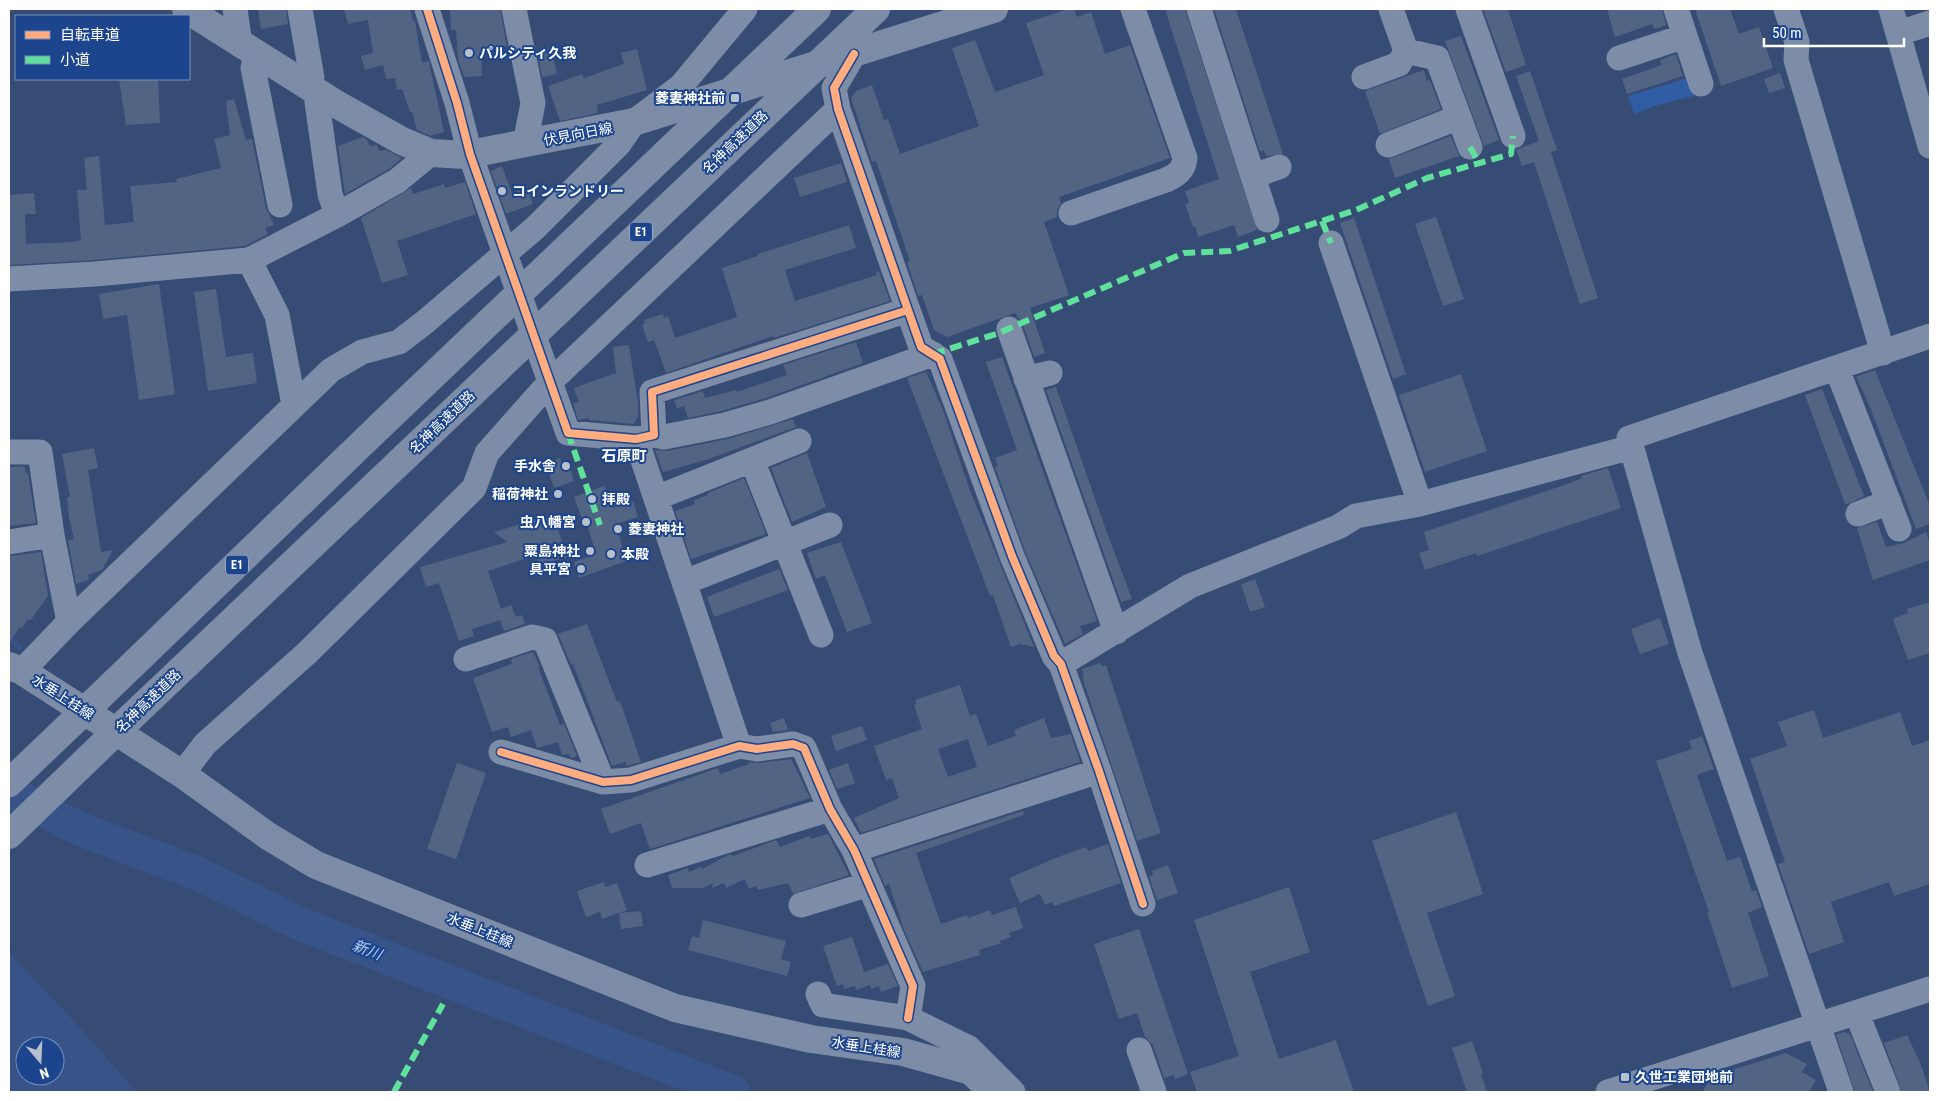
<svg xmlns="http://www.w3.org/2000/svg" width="1939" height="1101" font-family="'Roboto Condensed','Noto Sans JP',sans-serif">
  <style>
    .green { fill: #305ca4 }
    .water { fill: #375388; fill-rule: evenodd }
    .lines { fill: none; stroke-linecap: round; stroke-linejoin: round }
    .stream { stroke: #375388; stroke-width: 5.5 }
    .river { stroke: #375388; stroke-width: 34 }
    .building { fill: #526484; fill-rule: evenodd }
    .minor { stroke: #7d8da7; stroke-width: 25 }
    .major { stroke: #7c8ca7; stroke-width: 28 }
    .highway { stroke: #7d8da7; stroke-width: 28 }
    .highway-bridge { stroke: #7d8da7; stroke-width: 28 }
    .quiet { stroke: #60e19b; stroke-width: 6; stroke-dasharray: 12 6; stroke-linecap: butt }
    .cycleway-casing { stroke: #1c458e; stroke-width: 11 }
    .cycleway { stroke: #ffac80; stroke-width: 8 }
    .poi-dot { fill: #b9c0ce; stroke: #1c458e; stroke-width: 2 }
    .labels { text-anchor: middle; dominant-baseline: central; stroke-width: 4; stroke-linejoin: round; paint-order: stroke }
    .shield { fill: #1c458e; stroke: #bbc7dd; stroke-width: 1 }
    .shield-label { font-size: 12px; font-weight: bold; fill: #fff }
    .poi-label { font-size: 14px; font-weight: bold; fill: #fff; stroke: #1c458e; text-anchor: start }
    .street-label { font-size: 14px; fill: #fff; stroke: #1c458e }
    .neighbourhood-label { font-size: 15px; font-weight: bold; fill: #fff; stroke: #1c458e }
    .water-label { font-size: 15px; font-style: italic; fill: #b5cdf4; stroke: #1c458e }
  </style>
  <rect width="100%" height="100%" fill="#364c74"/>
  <!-- green -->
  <path class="green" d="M1688 78 1694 96 1654 106 1634 114 1628 96Z"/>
  <!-- water -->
  <path class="water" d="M9 953 71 1018 137 1092H9ZM25 1046H55V1076H25Z"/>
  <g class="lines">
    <!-- stream -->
    <path class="stream" d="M9 638 20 647"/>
    <!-- river -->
    <path class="river" d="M9 790 27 802 80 829 196 873 303 925 733 1092"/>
  </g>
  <!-- building -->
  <path class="building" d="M258 9H286L288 24 261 29Z
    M344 9H410L413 21H415L422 63 429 61 430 67 444 132 430 136 417 130 412 112H410L402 89 397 90 395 78 386 79 383 65 365 70 361 56 373 53 368 20 348 24Z
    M450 9H500L507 46 481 49 482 76 464 77 458 59 456 30H451Z
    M1068 9H1074L1077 17 1091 12 1105 54 1130 45 1170 158 1059 197 1061 203 1057 210V217L1044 222 1069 295 1030 308 1045 353 1034 357 1023 324 1015 313 947 337 934 330 922 295 918 296 907 262 910 261 876 161 872 162 851 98 856 91 872 85 884 120 888 119 900 154 979 126 952 48 975 40 995 92 1044 75 1026 23Z
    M1165 9H1185L1257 230 1238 237 1234 225 1198 237 1195 226 1193 227 1185 204 1189 203 1185 191 1219 179Z
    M1214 9H1236L1283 154 1266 156 1264 150 1260 152Z
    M1483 9H1508L1526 65 1506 72Z
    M1607 9H1662L1666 25 1654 29 1652 24 1615 37Z
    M1695 9H1730L1739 34 1759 27 1773 68 1721 86Z
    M1461 36 1499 140 1484 146 1445 41Z
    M551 48 557 74 542 77 537 51Z
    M637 49 647 90 597 105 598 113 560 121 548 86 582 74 584 78 624 64 621 53Z
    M1676 54 1683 76 1627 94 1622 79 1662 65 1660 60Z
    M1424 70 1427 81 1430 80 1441 109 1380 134 1365 91Z
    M1530 71 1557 150 1551 152 1598 298 1580 304 1534 162 1522 166 1516 150 1539 141 1516 76Z
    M1780 73 1785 88 1769 93 1764 79Z
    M119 79H158L160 123 126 125Z
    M234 99 246 140 252 139 266 208 274 225 265 228 268 234 245 246 94 260 9 265V195L34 193 36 214H25L26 244 74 242 81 240 77 190H87L84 158 99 156 105 225 134 222 130 186 177 182 176 179 221 168 214 139 230 135 226 101Z
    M1451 136 1459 156 1395 178 1389 159Z
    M363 137 367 140 370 146 377 145 379 151 386 150 402 158 389 169 345 194 338 146Z
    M841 163 847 182 800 197 794 178Z
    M502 166 512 193 527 188 533 204 506 214 491 171Z
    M465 182 476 214 397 241 408 275 382 283 361 218 411 188 413 194 444 184 445 188Z
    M1436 217 1464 299 1443 306 1415 224Z
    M1354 218 1406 374 1393 379 1340 223Z
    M849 225 856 248 785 270 795 301 877 275 876 273 879 271 890 301 774 338 773 336 666 373 654 340 648 342 642 325 645 324 644 320 663 314 664 318 668 316 675 338 737 317 722 268 758 256V254Z
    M159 284 175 394 139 400 127 315 103 319 99 294Z
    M216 289 226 357 253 353 257 383 208 391 194 292Z
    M856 342 863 363 766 398 722 411 688 418 684 406 677 409 674 400 703 391 705 398 736 390 737 392 787 375 783 365Z
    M629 345 638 403V416L634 424 589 420V418L578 420 573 403 579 402 574 388 616 373 613 347Z
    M1002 357 1097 621 1080 626 1083 634 1065 644 1025 551 995 467 998 466 995 458 1017 450 986 362Z
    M1875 370 1930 506V524L1916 529 1870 407 1856 377Z
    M926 372 943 410 969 488 1034 647 1020 644 1011 647 993 595 990 596 907 378Z
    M1461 374 1487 451 1425 472 1399 395Z
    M1056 387 1106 530 1132 599 1121 602 1046 390Z
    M1822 389 1864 496 1848 504H1845L1805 395Z
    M793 419 796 427 709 459 663 472 655 450 667 451 728 439Z
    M94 448 98 468 88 470 101 552 113 550 102 570 88 575 89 580 76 584 68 540 74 539 69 517 67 497H70L62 454Z
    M807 453 826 507 792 522 771 468Z
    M560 458 561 463 568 461 574 481 554 488 546 463Z
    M24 466 26 473H28L36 523 9 526V467Z
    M1608 468 1621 508 1477 556 1476 553 1425 570 1419 553 1429 550 1424 532 1570 483 1582 478 1581 476Z
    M744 478 766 534 691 559 675 511 693 505 695 503 694 500 708 495V493Z
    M604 486 612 508 633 501 638 517 616 524 626 561 579 578 574 562 596 554 587 524 584 525 574 497Z
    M548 516 553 530 558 529 567 557 539 565 536 555 488 571 501 609 511 605 516 617 522 615 525 624 504 631 500 620 472 629 474 636 459 641 439 583 426 587 420 567 507 542 494 532Z
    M1877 522 1886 547 1904 543 1926 532 1930 544V560L1873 580 1857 528Z
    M841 542 872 623 847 632 825 575 816 579 807 553Z
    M41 552 48 596 30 621 28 619 22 628 20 627 9 643V556Z
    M779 569 788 590 714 617 707 597Z
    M1255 579 1265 607 1250 612 1241 584Z
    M1930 602V653L1908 660 1893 619 1908 613 1907 609Z
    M1660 618 1669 644 1640 654 1631 629Z
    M587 624 617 702 620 701 641 762 627 766 625 762 612 766 573 664 571 665 558 634Z
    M533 652 540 667H538L560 725 564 724 577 756 571 758 568 754 562 755 558 742 537 748 531 730 511 737 508 727 492 732 473 678 512 664 511 660 513 658Z
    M1100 663 1102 666 1106 665 1161 833 1137 841 1082 677H1084L1082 669Z
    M960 685 970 716 976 714 988 746 1016 736 1014 730 1044 718 1051 738 1071 734 1080 762 861 833 854 818 899 798 892 778 886 780 874 746 922 729 914 705 917 704 915 700ZM968 739 977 767 948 777 938 749Z
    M1814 710 1823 738 1900 712 1912 746 1930 740V884L1894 896 1889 882 1831 902 1844 942 1809 954 1778 864 1785 862 1750 759 1787 746 1778 722Z
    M784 718 788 730 773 732 770 723Z
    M862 726 867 740 836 751 831 736Z
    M1702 736 1714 769 1697 775 1727 861 1740 857 1752 891 1756 890 1762 907 1748 913 1769 976 1732 988 1707 912H1709L1656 761 1692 749 1689 741Z
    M791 759 810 798 650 849 641 823 610 834 601 809 718 768 720 774 749 764 748 762 759 763Z
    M457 763 486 773 456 859 427 849Z
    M848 763 855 783 837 789 829 770Z
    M1023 811 1024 815 916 853 941 924 967 915 968 918 990 910 992 915 1016 907 1023 928 1009 933 1011 937 1000 941 1001 943 979 950 980 955 923 972 904 930 889 884 885 886 874 859Z
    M1456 812 1483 894 1427 913 1455 996 1428 1006 1372 841Z
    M828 834 849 875 793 894 788 883 758 890 756 886 749 889 745 879 726 888 724 883 712 888 713 883 703 888H672L668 875 688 868 689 872 701 867 702 869 730 854 733 856 776 840 780 847 809 836 811 839Z
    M1108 844 1121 883 1054 906 1052 902 1045 905 1040 894 1020 903 1009 878 1058 857 1086 847 1088 851Z
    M1168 865 1178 893 1157 900 1149 877 1153 875 1152 871Z
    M604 882 605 887 617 883 627 910 602 919 600 912 586 917 577 891Z
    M1289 887 1310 952 1250 972 1279 1059 1336 1040 1354 1092H1197L1190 1072 1239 1056 1194 920Z
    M641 911 643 926 621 929 619 913Z
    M703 920 786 941 781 959 791 962 787 976 688 950 692 936 699 938Z
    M1139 929 1188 1074 1175 1079 1174 1075 1164 1078 1153 1045 1145 1037 1137 1013 1119 1019 1094 944Z
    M852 937 864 972 888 964 898 986 881 992 879 986 871 989 870 985 856 990 855 986 844 989 843 984 837 986 823 946Z
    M1844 1032 1850 1034 1873 1092H1855L1836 1035Z
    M1907 1035 1921 1065 1930 1092H1902L1884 1043Z
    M1472 1041 1483 1073 1481 1074 1487 1092H1467L1452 1048Z
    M1786 1053 1807 1064 1802 1072 1816 1080 1809 1092H1702L1713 1076Z"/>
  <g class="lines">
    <!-- minor -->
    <path class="minor" d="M235 9 240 45
      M300 9 312 78 307 86
      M427 9 457 103 470 154 568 433 636 439 654 435 652 392 908 310 838 109 834 88 854 54
      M514 9 533 103 525 144
      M1199 9 1267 220
      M1391 9 1406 51 1437 58 1470 147
      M1468 9 1513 136
      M1676 9 1701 84
      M1786 9 1797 42 1796 60 1883 353
      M1891 9 1930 146
      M1899 33 1930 23
      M256 55 253 68 280 205
      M1619 58 1685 36
      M1364 77 1399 64 1406 51
      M321 95 317 102 330 194 337 215
      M1388 145 1459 117
      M1253 176 1279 167
      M1071 213 1166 180C1177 175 1184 170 1185 158L1133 9
      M1331 243 1420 504
      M249 260 277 315 294 405
      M9 279 95 274 249 260 337 215 397 181 431 153
      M908 310 921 347 940 359 1012 556 1054 656 1061 664 1099 771 1143 904
      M1009 329 1116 632
      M1837 369 1899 529
      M1026 379 1050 373
      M654 435 664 437 725 425 770 412 933 354
      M636 439 739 746
      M9 452H40L52 535 69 622
      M752 460 821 635
      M656 498 799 441
      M1858 514 1889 502
      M9 542 52 535
      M685 582 830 525
      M466 659 532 637 545 640 603 782
      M1061 664 1190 586 1338 527 1356 516 1420 504 1632 447
      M22 671 69 622 331 370 362 352 399 342 425 322 535 228 619 144 634 122 681 86 745 9
      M501 752 603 782 631 780 739 746 757 749 793 744 804 748 830 809 854 850 913 986 908 1018
      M182 774 205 744 307 653 474 488 487 453 550 382 838 109
      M854 850 1099 771
      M647 865 830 809
      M801 905 869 884
      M818 994 823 1005 908 1018 969 1048 1013 1092
      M1857 1014 1888 1092
      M1139 1050 1154 1092
      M1608 1092 1930 989
      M1841 1092 1690 653 1629 438 1930 336"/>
    <!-- major -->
    <path class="major" d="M186 9 338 105 402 141 431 153 465 155 634 122 994 9
      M9 666 22 671 182 774 268 836 316 865 675 1008 811 1039 903 1052 971 1071 993 1092"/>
    <!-- highway -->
    <path class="highway" d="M94 702 379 427
      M127 721 406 456"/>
    <!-- highway-bridge -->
    <path class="highway-bridge" d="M379 427 817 9
      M406 456 876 9
      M9 783 94 702
      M9 835 127 721"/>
    <!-- quiet -->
    <path class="quiet" d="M1470 147 1479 163
      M1322 221 1331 243
      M933 354 996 334 1184 253 1229 251 1356 210 1427 178 1511 154 1513 136
      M568 433 600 525
      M394 1092 443 1004"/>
    <defs>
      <path id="cycleway" d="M427 9 457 103 470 154 568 433 636 439 654 435 652 392 908 310 838 109 834 88 854 54
        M908 310 921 347 940 359 1012 556 1054 656 1061 664 1099 771 1143 904
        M501 752 603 782 631 780 739 746 757 749 793 744 804 748 830 809 854 850 913 986 908 1018"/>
    </defs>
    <!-- cycleway casing -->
    <use href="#cycleway" class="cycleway-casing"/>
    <!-- cycleway -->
    <use href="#cycleway" class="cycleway"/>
  </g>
  <!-- markers -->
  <g class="poi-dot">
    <circle cx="469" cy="53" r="5"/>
    <rect x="730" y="93" width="10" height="10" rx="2.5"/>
    <circle cx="502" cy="191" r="5"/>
    <circle cx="566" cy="466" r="5"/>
    <circle cx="558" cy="494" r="5"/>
    <circle cx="592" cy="499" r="5"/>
    <circle cx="586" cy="522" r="5"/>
    <circle cx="618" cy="529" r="5"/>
    <circle cx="590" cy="551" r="5"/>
    <circle cx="611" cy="554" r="5"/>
    <circle cx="581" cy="569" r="5"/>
    <rect x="1620" y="1072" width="10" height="10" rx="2.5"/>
  </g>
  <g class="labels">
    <!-- shield labels -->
    <g class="shield">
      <rect x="630" y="222.5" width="22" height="19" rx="4"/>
      <rect x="226" y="555.5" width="22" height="19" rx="4"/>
    </g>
    <g class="shield-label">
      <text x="641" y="232">E1</text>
      <text x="237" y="565">E1</text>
    </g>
    <!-- poi labels -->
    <g class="poi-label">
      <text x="479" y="53">パルシティ久我</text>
      <text x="725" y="98" text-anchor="end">菱妻神社前</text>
      <text x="512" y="191">コインランドリー</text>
      <text x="556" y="466" text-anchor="end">手水舎</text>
      <text x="548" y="494" text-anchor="end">稲荷神社</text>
      <text x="602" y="499">拝殿</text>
      <text x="576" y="522" text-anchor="end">虫八幡宮</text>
      <text x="628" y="529">菱妻神社</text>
      <text x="580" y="551" text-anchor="end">粟島神社</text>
      <text x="621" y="554">本殿</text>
      <text x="571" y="569" text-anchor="end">具平宮</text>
      <text x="1635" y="1077">久世工業団地前</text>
    </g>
    <!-- street labels -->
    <g class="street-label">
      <text transform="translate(578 134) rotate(-11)">伏見向日線</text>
      <text transform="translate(735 142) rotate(-44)">名神高速道路</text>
      <text transform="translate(442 422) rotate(-44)">名神高速道路</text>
      <text transform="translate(63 697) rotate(33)">水垂上桂線</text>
      <text transform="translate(148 701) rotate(-44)">名神高速道路</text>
      <text transform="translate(480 930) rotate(22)">水垂上桂線</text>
      <text transform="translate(866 1047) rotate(9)">水垂上桂線</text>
    </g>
    <!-- neighbourhood labels -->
    <g class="neighbourhood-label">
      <text x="624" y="456">石原町</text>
    </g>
    <!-- water labels -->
    <g class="water-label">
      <text transform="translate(367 950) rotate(21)">新川</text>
    </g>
  </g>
  <!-- border -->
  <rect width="1939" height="1101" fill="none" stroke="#ffffff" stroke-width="20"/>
  <!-- legend -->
  <rect x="15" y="15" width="175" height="65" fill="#1c458e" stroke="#778fbb"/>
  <rect x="25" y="31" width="25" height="8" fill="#ffac80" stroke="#778fbb"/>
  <text x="60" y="40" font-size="15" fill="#ffffff">自転車道</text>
  <rect x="25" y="56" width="25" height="8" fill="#60e19b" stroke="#778fbb"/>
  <text x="60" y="65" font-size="15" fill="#ffffff">小道</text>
  <!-- north arrow -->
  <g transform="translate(40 1061) rotate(161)"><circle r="24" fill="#1c458e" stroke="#778fbb"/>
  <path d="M0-4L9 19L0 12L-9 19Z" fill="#b9c0ce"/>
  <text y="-8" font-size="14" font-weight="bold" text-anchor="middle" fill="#ffffff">N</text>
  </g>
  <!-- scale -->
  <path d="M1764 38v8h140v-8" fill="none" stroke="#ffffff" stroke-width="2.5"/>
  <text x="1772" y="38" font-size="15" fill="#ffffff" stroke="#1c458e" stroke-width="4" paint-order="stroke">50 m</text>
</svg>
